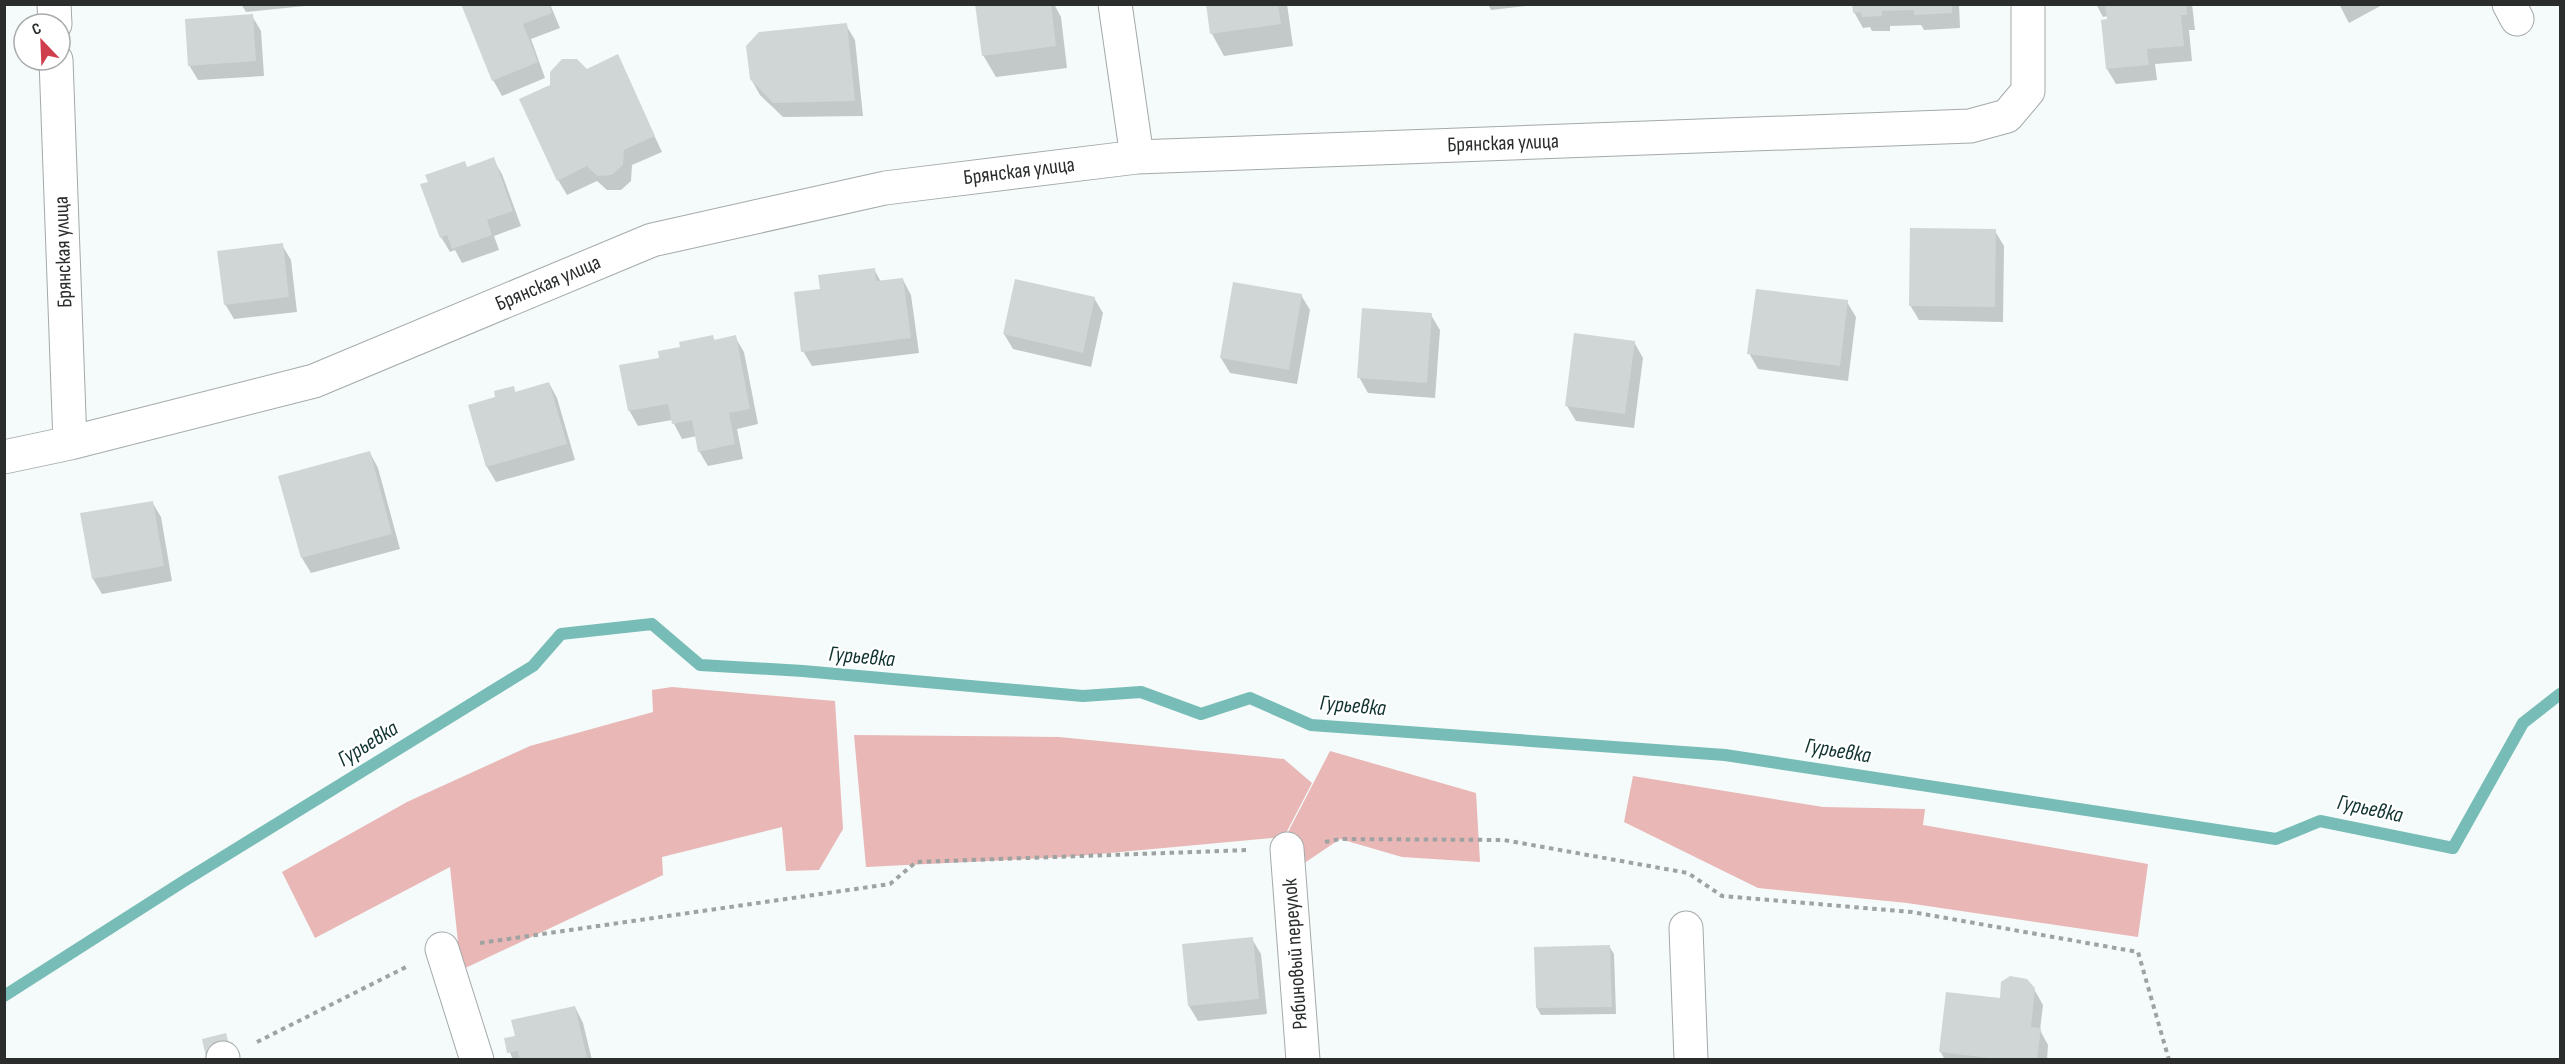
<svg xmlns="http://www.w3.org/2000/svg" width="2565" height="1064" font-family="'Sofia Sans Condensed',sans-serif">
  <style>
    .green { fill: #e8b7b6 }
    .shadow { fill: #0003 }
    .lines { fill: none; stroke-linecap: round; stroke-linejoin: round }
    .stream { stroke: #77bcb6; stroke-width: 12 }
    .building { fill: #cfd6d5 }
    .street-casing { stroke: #a3aaa9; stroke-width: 35 }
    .path { stroke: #9ea3a2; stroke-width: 4; stroke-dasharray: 4.5 4.5; stroke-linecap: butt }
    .street { stroke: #fff; stroke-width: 33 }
    .labels { text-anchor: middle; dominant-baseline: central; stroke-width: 4.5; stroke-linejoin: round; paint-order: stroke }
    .street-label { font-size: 21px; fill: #2a2d2c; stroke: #fff }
    .water-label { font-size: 22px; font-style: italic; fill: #113432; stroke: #fff }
  </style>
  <rect width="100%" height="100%" fill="#f4fbfa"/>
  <!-- green -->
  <path class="green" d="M672 687 835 701 843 829 819 870 786 871 782 827 662 857 663 875 461 970 450 867 315 938 282 872 407 802 530 746 653 712 652 690Z
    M854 735 1059 737 1284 759 1312 783 1284 837 1066 857 866 867Z
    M1330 751 1476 793 1480 862 1402 857 1340 839 1300 866 1285 838Z
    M1633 776 1823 807 1925 809 1923 825 2148 864 2138 937 1907 903 1758 888 1624 822Z"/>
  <!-- shadow -->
  <path class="shadow" d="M241 4H324L246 12Z
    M464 4H550L560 28 531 39 545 78 502 96 493 80Z
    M977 4H1054L1061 17 1067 68 996 77 983 55Z
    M1207 4H1287L1293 46 1224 56 1212 34Z
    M1488 4H1545L1491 10Z
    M1854 4H1959L1960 28 1924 30 1921 25 1890 26V31H1872L1870 27 1863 28 1854 12Z
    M2096 4H2192L2195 30H2189L2192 61 2155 64 2157 80 2116 84 2107 69 2108 16 2103 17Z
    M2339 4H2384L2349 23Z
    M252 16 261 31 264 76 198 80 189 65Z
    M846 25 855 40 863 116 783 117 760 95 751 79Z
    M617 56 662 152 632 165 631 181 621 190H607L597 181 567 195 558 180 587 70Z
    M493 159 502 174 521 226 494 236 499 250 462 263 455 250 450 252 441 237 464 162 468 169Z
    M1995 231 2004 246 2003 322 1919 320 1910 305Z
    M282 245 291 260 297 312 234 319 225 304Z
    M874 269 881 282 903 280 911 295 919 353 812 366 803 351 822 291Z
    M1301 295 1310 310 1297 384 1230 373 1221 358Z
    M1094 298 1103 313 1091 367 1013 349 1004 334Z
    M1847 302 1856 317 1848 381 1758 369 1749 353Z
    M1431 315 1440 330 1435 398 1368 393 1359 377Z
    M713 337 715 341 735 337 744 352 758 424 737 429 743 459 708 466 699 451 697 436 682 439 672 420 638 426 629 410 661 360 681 348Z
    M1634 342 1643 358 1634 428 1576 421 1567 406Z
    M549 383 557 398 575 460 496 482 487 467 470 406 497 398 513 388 516 393Z
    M370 453 378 468 400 549 311 573 302 558Z
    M152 502 161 517 172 581 102 594 93 579 82 515Z
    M1252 939 1261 954 1267 1014 1198 1021 1189 1006Z
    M1609 946 1614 954 1616 1014 1541 1015 1537 1008Z
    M2034 989 2043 1005 2040 1030 2048 1045 2047 1060H1945L1940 1051 2001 999Z
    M575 1007 583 1023 592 1060H513L505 1040 517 1037Z"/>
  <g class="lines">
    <!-- stream -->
    <path class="stream" d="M4 996 184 881 533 666 561 634 652 624 700 665 803 671 1083 696 1141 692 1201 714 1250 698 1311 725 1725 755 2276 839 2320 821 2453 848 2523 723 2560 694"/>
  </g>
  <!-- building -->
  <path class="building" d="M461 4H549L552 13 523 24 538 62 492 81Z
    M975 4H1051L1056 46 982 56Z
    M1206 4H1278L1281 24 1210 34Z
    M1852 4H1952V13L1914 15V10L1882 11V16L1862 17 1861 12 1853 13Z
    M2105 4H2186L2187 15H2181L2184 46 2147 49 2149 65 2106 69 2101 20 2107 19Z
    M253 14 256 61 188 66 185 19Z
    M847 23 855 101 773 103 750 79 746 46 759 32Z
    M618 54 655 136 624 150 623 165 612 175 597 176 587 166 557 181 519 99 550 85V72L562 59H577L587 69Z
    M494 157 513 211 487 220 492 235 452 249 447 235 440 238 420 184 428 182 425 175 465 161 467 167Z
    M1910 228 1996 229 1995 307 1909 306Z
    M283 243 289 297 224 305 217 251Z
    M875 268 876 281 903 278 911 338 801 352 794 292 820 289 818 275Z
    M1015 279 1095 297 1083 353 1003 334Z
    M1233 282 1302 294 1289 370 1220 358Z
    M1756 289 1848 300 1840 366 1747 354Z
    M1362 308 1432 313 1427 383 1357 378Z
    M1574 333 1635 341 1625 414 1565 406Z
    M713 335 714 340 736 335 750 409 729 413 735 444 698 452 692 420 672 424 668 404 628 411 619 365 659 358 658 351 680 347 679 342Z
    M549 382 567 444 486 467 468 405 495 397 494 391 514 386 515 392Z
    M370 451 392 534 301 558 278 476Z
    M153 501 164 566 92 579 80 513Z
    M1253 937 1259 999 1188 1006 1182 944Z
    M1610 945 1612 1007 1536 1008 1534 947Z
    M2010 976 2027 979 2035 988 2031 1027 2041 1028 2037 1060H2007L1939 1052 1946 992 2000 998 2001 982Z
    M575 1006 587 1058 520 1060 518 1051 507 1053 504 1038 515 1036 511 1020Z
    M226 1033 233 1060H200L206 1057 202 1039Z"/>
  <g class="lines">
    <defs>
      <path id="street" d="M54 4 55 24
        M1115 4 1137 157
        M2509 4 2517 19
        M56 60 70 443
        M4 457 70 443 314 381 652 240 885 188 1137 157 1970 126 2007 116 2028 91V4
        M1287 849 1303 1060
        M1686 928 1691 1060
        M442 949 477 1060
        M223 1060V1058"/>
    </defs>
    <!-- street casing -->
    <use href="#street" class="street-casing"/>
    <!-- path -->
    <path class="path" d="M1325 842 1340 839 1504 840 1688 873 1722 896 1912 912 2138 952 2169 1060
      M480 943 890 884 916 862 1249 850
      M257 1042 408 966"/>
    <!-- street -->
    <use href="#street" class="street"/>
  </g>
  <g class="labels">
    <!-- street labels -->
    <g class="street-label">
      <text transform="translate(1503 143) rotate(-2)">Брянская улица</text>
      <text transform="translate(1019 171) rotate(-7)">Брянская улица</text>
      <text transform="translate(63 252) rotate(-92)">Брянская улица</text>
      <text transform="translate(548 283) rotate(-23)">Брянская улица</text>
      <text transform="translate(1295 954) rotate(-94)">Рябиновый переулок</text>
    </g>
    <!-- water labels -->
    <g class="water-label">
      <text transform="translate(862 657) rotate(5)">Гурьевка</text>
      <text transform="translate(1353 706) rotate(5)">Гурьевка</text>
      <text transform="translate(368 744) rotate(-32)">Гурьевка</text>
      <text transform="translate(1838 751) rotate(9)">Гурьевка</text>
      <text transform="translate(2370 809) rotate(12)">Гурьевка</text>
    </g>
  </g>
  <!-- border -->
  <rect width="2565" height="1064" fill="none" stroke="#2a2d2c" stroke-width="12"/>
  <!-- north arrow -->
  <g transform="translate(42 42) rotate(337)"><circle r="28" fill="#ffffff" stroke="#aaabab" stroke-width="1.5"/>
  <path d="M0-4.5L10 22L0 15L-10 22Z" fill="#cf3e4c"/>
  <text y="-9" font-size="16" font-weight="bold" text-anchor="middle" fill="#2a2d2c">С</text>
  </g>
</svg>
